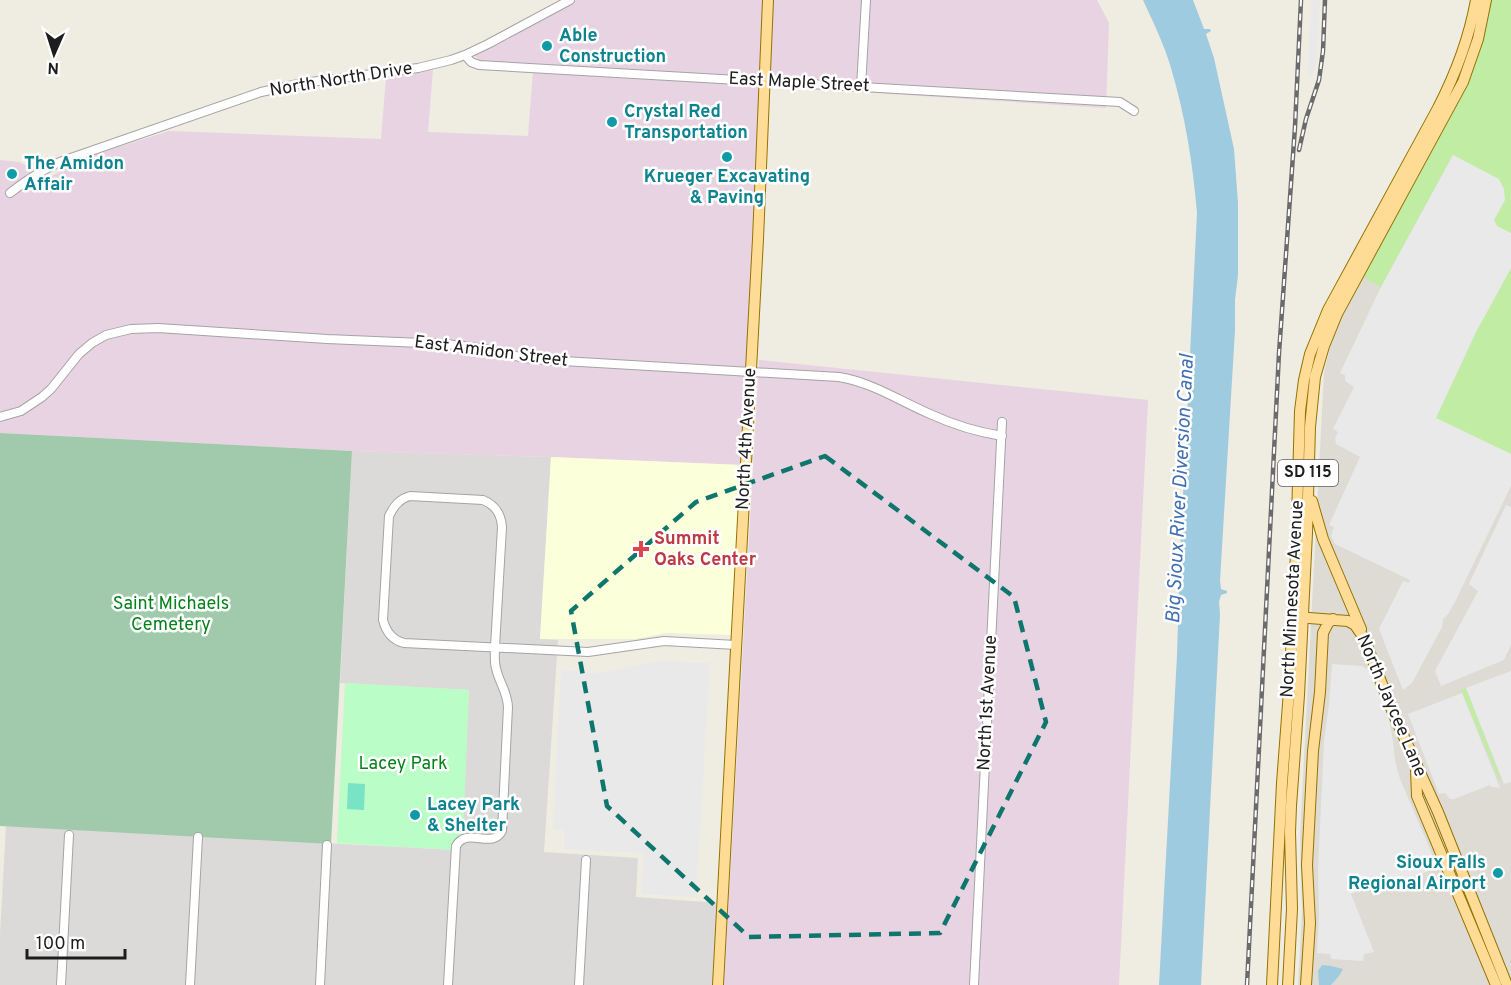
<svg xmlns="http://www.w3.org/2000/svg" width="1511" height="985" font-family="Overpass,sans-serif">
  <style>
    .residential { fill: #dbdad9 }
    .industrial { fill: #e8d3e2 }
    .education { fill: #fbffda }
    .airport { fill: #dddbd3 }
    .grass { fill: #c0eda3 }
    .cemetery { fill: #a1c9ab }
    .park { fill: #bafdc6 }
    .pitch { fill: #79e4c5 }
    .parking { fill: #e9e9e9 }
    .water { fill: #9ecbe0 }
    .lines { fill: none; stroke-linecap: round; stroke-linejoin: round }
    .minor-casing { stroke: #a4a4a4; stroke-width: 10 }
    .major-casing { stroke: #957200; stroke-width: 12 }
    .minor { stroke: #fff; stroke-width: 8 }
    .major { stroke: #ffdc96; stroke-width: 10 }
    .rail-casing { stroke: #6b6b6b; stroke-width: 4.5 }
    .rail { stroke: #fff; stroke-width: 2; stroke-dasharray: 7; stroke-linecap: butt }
    .marked { fill: none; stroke: #0f766e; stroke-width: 4.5; stroke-dasharray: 12 8; stroke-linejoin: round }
    .culture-dot { fill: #0f9aa8; stroke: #fff; stroke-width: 2 }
    .health-dot { fill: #e0444e; stroke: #fff; stroke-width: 2 }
    .labels { text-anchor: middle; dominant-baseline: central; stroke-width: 5; stroke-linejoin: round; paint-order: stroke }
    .shield { fill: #fff; stroke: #616161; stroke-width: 1.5 }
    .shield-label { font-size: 16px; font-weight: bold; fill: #1d1d1d }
    .culture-label { font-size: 18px; font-weight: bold; fill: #0d838f; stroke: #fff; text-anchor: start }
    .street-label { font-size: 18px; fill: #1d1d1d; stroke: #fff }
    .health-label { font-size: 18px; font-weight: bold; fill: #be3a42; stroke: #fff; text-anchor: start }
    .park-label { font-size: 18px; fill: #03821a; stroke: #fff }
    .water-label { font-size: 20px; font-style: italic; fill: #4370b3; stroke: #fff }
  </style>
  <rect width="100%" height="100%" fill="#efece1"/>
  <!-- residential -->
  <path class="residential" d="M352 451 551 457 540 639 558 640 544 852 638 858 636 897 718 903 713 985H0V934L6 826 455 850 469 690 340 683Z"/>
  <!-- industrial -->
  <path class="industrial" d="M576 0H765L761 77 479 61 474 54 553 13Z
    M773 0H1097L1109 23 1106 108 768 86Z
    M433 69 428 132 528 136 533 72 761 85 742 465 551 457 352 451 0 433V160L19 162 50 177 87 157 169 131 381 139 386 77Z
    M759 360 1148 400 1119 985H724Z"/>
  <!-- education -->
  <path class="education" d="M551 457 742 465 732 635 666 633 635 639H540Z"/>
  <!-- airport -->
  <path class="airport" d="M1490 0H1511V985H1298L1302 912 1300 836 1324 373 1331 344 1341 317 1458 102 1474 69 1488 20Z"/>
  <!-- grass -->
  <path class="grass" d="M1490 0H1511V233L1497 226 1494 220 1505 200 1453 155 1381 287 1363 277 1458 102 1474 69 1488 20Z
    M1511 268V454L1436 418 1476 332Z
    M1466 688 1501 779 1499 780 1462 692H1457Z"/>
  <!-- cemetery -->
  <path class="cemetery" d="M0 433 352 451 331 844 0 826Z"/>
  <!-- park -->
  <path class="park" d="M345 683 469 690 463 838 455 850 337 843Z"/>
  <!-- pitch -->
  <path class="pitch" d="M348 783 365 784 364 810 347 809Z"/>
  <!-- parking -->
  <path class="parking" d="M1311 0H1320L1317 55 1315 68 1312 76H1308Z
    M1453 155 1499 179 1504 189 1505 200 1494 220 1497 226 1511 233V268L1476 332 1436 418 1511 454V486L1455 602 1448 614 1443 619 1442 627 1412 683 1403 690 1379 629 1403 581 1409 583 1410 580 1335 544 1331 536 1334 527 1329 525 1360 457 1336 444 1335 438 1338 432 1333 429 1354 387 1345 381V375L1340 373 1381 287Z
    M1506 505 1511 507V645L1504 660 1441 686 1435 671 1478 591 1469 584Z
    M658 661 710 663 696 897 641 894 643 853 564 849V830L553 829 561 670 579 671 592 673 607 672Z
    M1332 664 1361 666 1367 669 1370 674 1389 720 1393 741 1395 760 1400 779 1435 861 1428 863 1427 866 1429 871 1381 890 1377 884 1351 894 1374 952 1364 954 1363 961 1331 959 1330 954 1317 953 1319 917 1318 870 1324 741 1329 704Z
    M1511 671V782L1504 784 1466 688Z
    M1462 693 1500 788 1491 787 1490 785 1454 799H1450L1445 793 1439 794 1408 714Z"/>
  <!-- water -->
  <path class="water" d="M1143 0H1193L1204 29H1210L1211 31 1206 34 1214 58 1234 149 1238 203V275L1235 300V330L1220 581 1221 589 1227 591V593L1221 595 1219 602 1220 614 1201 985H1159L1177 656 1180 556 1197 213C1193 164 1185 115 1171 68 1164 44 1153 22 1143 0Z
    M1322 965 1331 966 1343 969 1339 976 1331 985H1319L1318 971Z"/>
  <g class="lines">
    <defs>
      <path id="minor" d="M465 55 471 62 479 65 1120 102 1134 111
        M861 87 866 0
        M10 193C27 180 44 168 65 160L261 92 303 83 418 68 451 60 465 55 488 44 570 0
        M0 417 21 411 42 397 51 389 79 354 92 343 106 335 131 329 158 328 327 339 446 344 487 349 524 358 546 360 839 377C871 382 900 401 930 414 952 424 977 432 1002 436
        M61 985 69 835
        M190 985 198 837
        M320 985 327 845
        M448 985 456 846C467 826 492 850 502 831L508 707C507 690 499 683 496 668 494 661 495 654 495 647L502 527C501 513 495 505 483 500L410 496C399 499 394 506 389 516L383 620C386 632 392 640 404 643L588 652 664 641 736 645
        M579 985 586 860
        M974 985 1002 422"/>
      <path id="major" d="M1312 501 1323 539 1361 629
        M1296 617 1348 621 1355 625 1364 638 1394 715 1438 812 1507 985
        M1416 770 1417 796 1496 985
        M718 985 758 239 768 0
        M1272 985 1282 783 1289 691 1296 553 1300 411 1304 380 1310 354 1328 310 1438 108C1456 73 1469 39 1476 0
        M1288 985 1292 909 1290 832 1291 806 1299 695 1307 533 1310 427 1315 377 1324 346 1337 314 1463 82 1478 39 1486 0
        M1306 985 1310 923 1307 865 1313 751 1320 692 1323 633 1328 623 1333 619"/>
    </defs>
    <!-- minor casing -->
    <use href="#minor" class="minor-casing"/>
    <!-- major casing -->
    <use href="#major" class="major-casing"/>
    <!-- minor -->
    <use href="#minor" class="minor"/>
    <!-- major -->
    <use href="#major" class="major"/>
    <defs>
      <path id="rail" d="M1299 150 1306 119 1319 80 1323 51 1325 0
        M1247 985 1279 353 1295 127 1301 0"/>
    </defs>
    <!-- rail casing -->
    <use href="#rail" class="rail-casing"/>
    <!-- rail -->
    <use href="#rail" class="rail"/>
  </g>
  <!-- marked area -->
  <path class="marked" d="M825 456 1014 597 1046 722 940 933 749 937 607 806 571 611 696 502Z"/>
  <!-- markers -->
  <g class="culture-dot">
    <circle cx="547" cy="46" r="6"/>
    <circle cx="612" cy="122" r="6"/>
    <circle cx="727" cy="157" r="6"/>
    <circle cx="12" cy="174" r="6"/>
    <circle cx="415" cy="815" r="6"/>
    <circle cx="1498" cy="873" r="6"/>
  </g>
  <path class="health-dot" d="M638 540h6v6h6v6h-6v6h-6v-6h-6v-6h6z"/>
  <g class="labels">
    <!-- shield labels -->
    <rect class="shield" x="1278" y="460" width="60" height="26" rx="4.5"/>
    <g class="shield-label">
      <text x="1308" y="473">SD 115</text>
    </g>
    <!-- culture labels -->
    <g class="culture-label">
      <text x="559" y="36">Able<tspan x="559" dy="21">Construction</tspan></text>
      <text x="624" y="112">Crystal Red<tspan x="624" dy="21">Transportation</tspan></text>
      <text x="24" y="164">The Amidon<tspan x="24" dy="21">Affair</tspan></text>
      <text x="727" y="177" text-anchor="middle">Krueger Excavating<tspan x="727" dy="21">&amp; Paving</tspan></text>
      <text x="427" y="805">Lacey Park<tspan x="427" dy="21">&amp; Shelter</tspan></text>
      <text x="1486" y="863" text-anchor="end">Sioux Falls<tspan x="1486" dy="21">Regional Airport</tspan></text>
    </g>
    <!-- street labels -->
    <g class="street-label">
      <text transform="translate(341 80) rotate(-9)">North North Drive</text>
      <text transform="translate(799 83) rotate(3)">East Maple Street</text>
      <text transform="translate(491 352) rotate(7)">East Amidon Street</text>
      <text transform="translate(747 439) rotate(-87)">North 4th Avenue</text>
      <text transform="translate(1293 599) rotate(-87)">North Minnesota Avenue</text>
      <text transform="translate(988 703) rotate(-87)">North 1st Avenue</text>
      <text transform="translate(1391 706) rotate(67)">North Jaycee Lane</text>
    </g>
    <!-- health labels -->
    <g class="health-label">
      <text x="654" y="539">Summit<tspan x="654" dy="21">Oaks Center</tspan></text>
    </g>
    <!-- park labels -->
    <g class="park-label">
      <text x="171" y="604">Saint Michaels<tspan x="171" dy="21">Cemetery</tspan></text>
      <text x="403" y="764">Lacey Park</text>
    </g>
    <!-- water labels -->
    <g class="water-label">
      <text transform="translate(1181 489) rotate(-87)">Big Sioux River Diversion Canal</text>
    </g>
  </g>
  <!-- north arrow -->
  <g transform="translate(54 54) rotate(183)" stroke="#ffffff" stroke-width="4.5" paint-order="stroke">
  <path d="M0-4.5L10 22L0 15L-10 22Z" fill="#1d1d1d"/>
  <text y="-9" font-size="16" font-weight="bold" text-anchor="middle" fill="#1d1d1d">N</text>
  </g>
  <!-- scale -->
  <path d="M27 949v9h98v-9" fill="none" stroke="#1d1d1d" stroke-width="3"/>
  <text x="36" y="949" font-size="18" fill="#1d1d1d" stroke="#ffffff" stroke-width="4.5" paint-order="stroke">100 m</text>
</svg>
